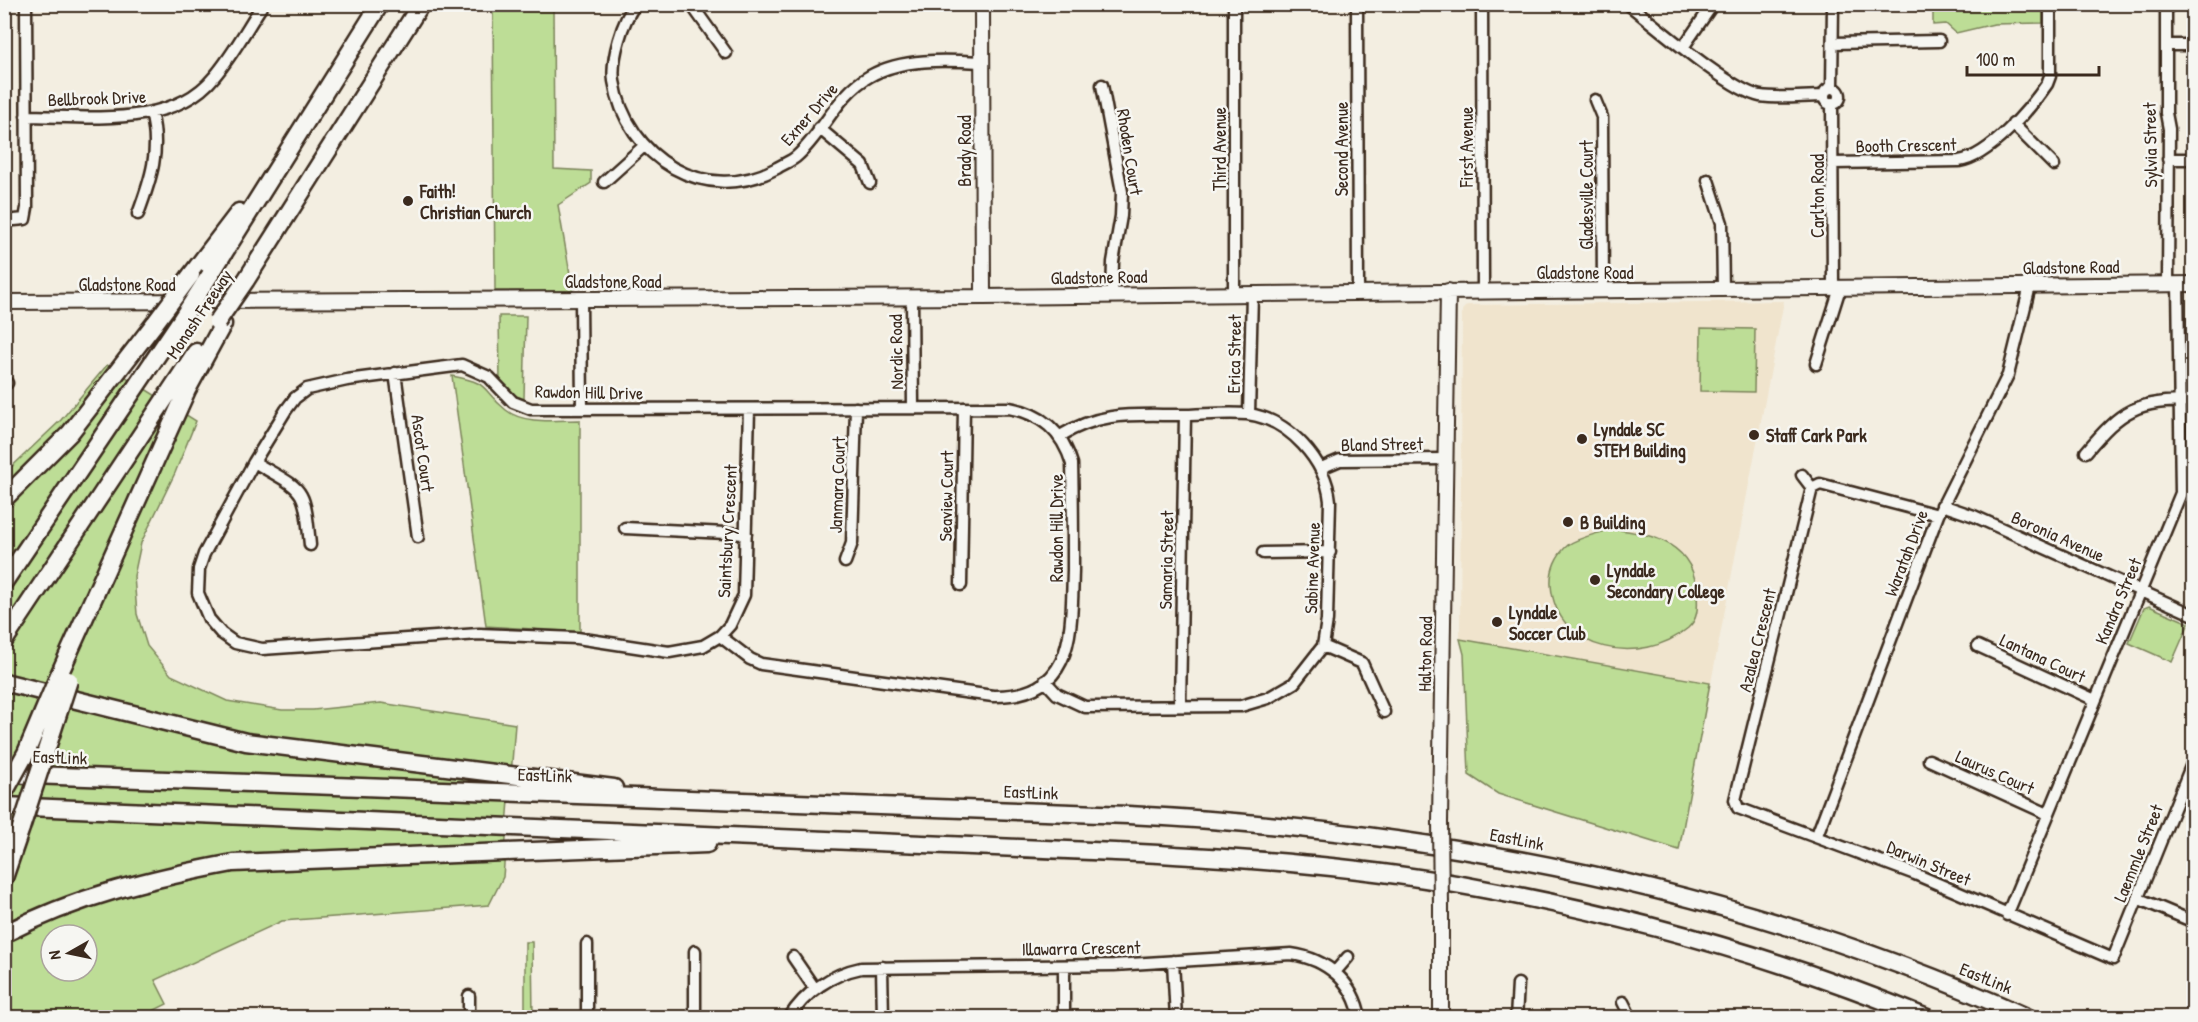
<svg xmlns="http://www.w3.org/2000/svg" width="2198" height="1022" font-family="'Patrick Hand',sans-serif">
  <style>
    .built { fill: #f0e4cd }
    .green { fill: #bddd96; stroke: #7c845a; stroke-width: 1.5; fill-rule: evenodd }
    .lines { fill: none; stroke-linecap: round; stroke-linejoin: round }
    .minor-casing { stroke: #3b2a1e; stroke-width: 15 }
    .major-casing { stroke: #3b2a1e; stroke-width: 18 }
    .highway-casing { stroke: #3b2a1e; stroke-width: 21 }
    .minor { stroke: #f6f6f2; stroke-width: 10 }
    .major { stroke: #f6f6f2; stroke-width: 14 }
    .highway { stroke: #f6f6f2; stroke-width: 16 }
    .major-bridge-casing { stroke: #3b2a1e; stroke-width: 18; stroke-linecap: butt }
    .highway-bridge-casing { stroke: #3b2a1e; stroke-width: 21; stroke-linecap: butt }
    .major-bridge { stroke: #f6f6f2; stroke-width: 14 }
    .highway-bridge { stroke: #f6f6f2; stroke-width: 16 }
    .poi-dot { fill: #3b2a1e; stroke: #f6f6f2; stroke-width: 2 }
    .labels { text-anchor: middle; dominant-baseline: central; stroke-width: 5; stroke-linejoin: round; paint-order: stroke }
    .street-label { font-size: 18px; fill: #3b2a1e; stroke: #f6f6f2 }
    .poi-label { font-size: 18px; font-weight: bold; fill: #3b2a1e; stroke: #f6f6f2; text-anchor: start }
  </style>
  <rect width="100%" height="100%" fill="#f3eee1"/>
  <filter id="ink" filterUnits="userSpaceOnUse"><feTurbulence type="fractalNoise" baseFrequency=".0167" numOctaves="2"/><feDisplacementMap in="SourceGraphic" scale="12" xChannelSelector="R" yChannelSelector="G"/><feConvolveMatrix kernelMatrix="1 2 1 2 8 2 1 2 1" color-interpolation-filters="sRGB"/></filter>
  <g filter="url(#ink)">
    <!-- built -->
    <path class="built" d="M1784 301 1679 850 1498 794 1469 775 1464 654 1460 639 1462 310 1467 305Z"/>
    <!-- green -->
    <path class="green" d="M493 5H553L554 169 591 171V183L558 205 573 291H495Z
      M1933 5H2043V23L1994 24 1956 33 1946 24 1933 25Z
      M499 316H526L524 399 512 394 500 382Z
      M1701 328 1755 329 1754 392 1700 391Z
      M107 365 196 421 175 473 141 543 134 576 137 614 147 646 171 675 227 701 282 710H313L381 703 515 724 503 877 489 905 282 921 155 980 167 1004 141 1017 5 1018V473L61 420ZM51 935H87V971H51Z
      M452 376C492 383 480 389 506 410 524 425 558 420 580 420V632L486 626Z
      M1610 529C1654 533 1695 544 1697 595 1698 608 1698 619 1688 628 1642 667 1556 653 1551 585 1550 570 1556 555 1568 545 1579 537 1598 534 1610 529Z
      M2149 606 2189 623 2172 662 2129 643 2144 608Z
      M1460 639 1710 683 1679 850 1498 794 1469 775 1464 654Z
      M525 942H532L533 1017H525Z"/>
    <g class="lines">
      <defs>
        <path id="minor" d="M636 4C622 20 611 60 614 81 626 158 706 207 777 168 783 164 792 161 797 156 824 132 837 94 870 76 902 58 945 60 981 62
          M691 4 726 53
          M1234 4V294
          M1357 4 1358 293
          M1482 4 1483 290
          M1628 4C1655 25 1731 91 1760 96 1780 99 1803 96 1824 96
          M2166 4V113L2169 129 2168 284
          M1833 43 1939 41
          M2166 45H2194
          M1684 46 1713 4
          M1102 85 1122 192 1121 216 1113 262 1112 295
          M1832 88 1833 4
          M1824 96a8 8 0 1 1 16 0a8 8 0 1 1-16 0Z
          M1595 100 1602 117 1603 290
          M1832 103 1833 288
          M26 116C86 116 172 129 214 77 233 55 247 28 263 4
          M2013 124 2054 165
          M819 128 863 165 870 183
          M2168 159H2194
          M1833 163 1959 161C1989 157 2030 109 2047 84L2050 76V4
          M1708 180 1722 223 1723 289
          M604 182 644 146
          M138 214C151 179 161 150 151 113
          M4 221 25 219 27 208 26 4
          M912 297 913 407
          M581 299 582 409
          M1816 364 1840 288
          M395 373 418 537
          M4 384 7 383
          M1249 414 1252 294
          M2086 452C2122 409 2136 401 2194 401
          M254 462C305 492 304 484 310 545
          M1321 468 1340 460 1446 459
          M1802 475 1812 488
          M1942 505 1974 516 2194 615
          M1938 515 1820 484 1812 488 1735 800 1738 808 1915 874 2113 959 2194 759
          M625 528 746 534
          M1263 553 1330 552
          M845 562 852 543 856 408
          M961 585 964 408
          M720 636 750 659 761 664 993 696C1076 697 1071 631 1073 570 1073 534 1073 499 1072 464 1062 431 1042 414 1009 408L531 409 513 402 489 377 462 365 347 380 307 389 295 398 286 410 254 462 204 554 199 569 198 593 209 619 221 633 235 643 262 649 479 634 577 638 669 652 703 646 720 636 730 625 744 595 749 409
          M1323 646 1362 663 1384 712
          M1978 646 2095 700
          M1045 681 1057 694 1085 707 1241 706 1268 698 1294 683 1323 646 1327 620 1330 501C1326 461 1289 419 1247 414 1225 412 1202 415 1179 415 1133 415 1101 411 1060 436
          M1180 706 1185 415
          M1929 760 2048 814
          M1817 835 1938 515 2008 375 2030 286
          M2137 898 2194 922
          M2007 915 2181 493 2178 284
          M793 957 815 989
          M1173 961 1176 1018
          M882 967 883 1018
          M1335 972 1348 957
          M469 996V1018
          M1623 1002 1631 1018
          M587 1018V944
          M695 1018V951
          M789 1018C805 992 832 974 861 968L1114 965 1291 954C1327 959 1354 982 1360 1018
          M1064 1018V966
          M1516 1018 1518 984"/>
        <path id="major" d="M982 4 983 297
          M4 302 983 297 2194 284
          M1440 822 1448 291
          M1441 907V1018"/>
        <path id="highway" d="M191 275 239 212
          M210 275 380 4
          M246 280 421 4
          M4 499 70 433 155 323
          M4 582 179 323
          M4 641 196 352
          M58 677 187 390 223 324
          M4 682 246 742 614 788
          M4 774 1128 815C1436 830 1746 890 2029 1018
          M4 806 1139 853C1254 859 1369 867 1483 889 1633 917 1786 960 1927 1018
          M4 878 21 828
          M4 934C77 896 153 878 233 863L707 844"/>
      </defs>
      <!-- minor casing -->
      <use href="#minor" class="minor-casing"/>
      <!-- major casing -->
      <use href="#major" class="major-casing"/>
      <!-- highway casing -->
      <use href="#highway" class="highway-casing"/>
      <!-- minor -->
      <use href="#minor" class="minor"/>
      <!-- major -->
      <use href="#major" class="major"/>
      <!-- highway -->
      <use href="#highway" class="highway"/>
      <defs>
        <path id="major-bridge" d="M1440 822 1441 907"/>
        <path id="highway-bridge" d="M217 322 246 280
          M155 323 191 275
          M179 323 210 275
          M4 793 26 753 58 677
          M21 828 69 680"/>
      </defs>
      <!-- major-bridge casing -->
      <use href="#major-bridge" class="major-bridge-casing"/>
      <!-- highway-bridge casing -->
      <use href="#highway-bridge" class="highway-bridge-casing"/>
      <!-- major-bridge -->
      <use href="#major-bridge" class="major-bridge"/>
      <!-- highway-bridge -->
      <use href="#highway-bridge" class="highway-bridge"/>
    </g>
  </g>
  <!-- markers -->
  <g class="poi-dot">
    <circle cx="408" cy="201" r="6"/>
    <circle cx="1754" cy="435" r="6"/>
    <circle cx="1582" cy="439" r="6"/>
    <circle cx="1568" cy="522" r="6"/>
    <circle cx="1595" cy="580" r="6"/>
    <circle cx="1497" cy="622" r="6"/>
  </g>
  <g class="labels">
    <!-- street labels -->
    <g class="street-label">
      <text transform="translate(97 98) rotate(-2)">Bellbrook Drive</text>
      <text transform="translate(809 114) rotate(-49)">Exner Drive</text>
      <text transform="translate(1906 145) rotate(-1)">Booth Crescent</text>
      <text transform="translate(2150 145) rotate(-91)">Sylvia Street</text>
      <text transform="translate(1466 147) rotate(-90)">First Avenue</text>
      <text transform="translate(1219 149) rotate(-90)">Third Avenue</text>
      <text transform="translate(1341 149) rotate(-90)">Second Avenue</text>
      <text transform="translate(964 151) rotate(-90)">Brady Road</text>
      <text transform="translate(1130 152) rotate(81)">Rhoden Court</text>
      <text transform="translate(1586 195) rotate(-90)">Gladesville Court</text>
      <text transform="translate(1817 196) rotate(-90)">Carlton Road</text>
      <text transform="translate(2071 267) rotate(-1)">Gladstone Road</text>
      <text x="1585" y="272">Gladstone Road</text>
      <text transform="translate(1099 277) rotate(-1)">Gladstone Road</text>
      <text x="613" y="281">Gladstone Road</text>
      <text x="127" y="284">Gladstone Road</text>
      <text transform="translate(199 314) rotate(-56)">Monash Freeway</text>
      <text transform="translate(896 352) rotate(-91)">Nordic Road</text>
      <text transform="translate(1234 354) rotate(-89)">Erica Street</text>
      <text transform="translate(589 392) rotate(1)">Rawdon Hill Drive</text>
      <text transform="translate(1382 444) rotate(-1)">Bland Street</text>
      <text transform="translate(423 453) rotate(82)">Ascot Court</text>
      <text transform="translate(837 485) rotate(-88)">Janmara Court</text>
      <text transform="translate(946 496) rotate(-89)">Seaview Court</text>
      <text transform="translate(1056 528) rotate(-90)">Rawdon Hill Drive</text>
      <text transform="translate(727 531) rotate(-87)">Saintsbury Crescent</text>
      <text transform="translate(2058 536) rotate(24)">Boronia Avenue</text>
      <text transform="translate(1906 553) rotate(-69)">Waratah Drive</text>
      <text transform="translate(1166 560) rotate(-89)">Samaria Street</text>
      <text transform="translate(1312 568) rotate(-88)">Sabine Avenue</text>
      <text transform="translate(2118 601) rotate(-67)">Kandra Street</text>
      <text transform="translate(1757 640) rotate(-76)">Azalea Crescent</text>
      <text transform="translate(1425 654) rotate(-89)">Halton Road</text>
      <text transform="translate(2043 658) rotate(25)">Lantana Court</text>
      <text transform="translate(60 757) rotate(2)">EastLink</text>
      <text transform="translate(1995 772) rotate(24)">Laurus Court</text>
      <text transform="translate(545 775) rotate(2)">EastLink</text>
      <text transform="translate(1031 792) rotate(2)">EastLink</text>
      <text transform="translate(1517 839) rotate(11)">EastLink</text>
      <text transform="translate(2138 853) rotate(-68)">Laemmle Street</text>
      <text transform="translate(1929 863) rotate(23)">Darwin Street</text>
      <text transform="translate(1081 948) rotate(-1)">Illawarra Crescent</text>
      <text transform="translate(1986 978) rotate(22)">EastLink</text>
    </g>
    <!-- poi labels -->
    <g class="poi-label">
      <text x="420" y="191">Faith!<tspan x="420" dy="21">Christian Church</tspan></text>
      <text x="1594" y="429">Lyndale SC<tspan x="1594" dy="21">STEM Building</tspan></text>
      <text x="1766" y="435">Staff Cark Park</text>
      <text x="1580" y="522">B Building</text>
      <text x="1607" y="570">Lyndale<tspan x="1607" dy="21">Secondary College</tspan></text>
      <text x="1509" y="612">Lyndale<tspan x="1509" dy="21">Soccer Club</tspan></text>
    </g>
  </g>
  <!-- margin -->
  <rect width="2198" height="1022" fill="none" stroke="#f6f6f2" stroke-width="24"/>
  <rect x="12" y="12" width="2174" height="998" fill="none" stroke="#3b2a1e" stroke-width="2" filter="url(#ink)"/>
  <!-- north arrow -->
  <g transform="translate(69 953) rotate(261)"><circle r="28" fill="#f6f6f2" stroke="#aba49d" stroke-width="1.5"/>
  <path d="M0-4.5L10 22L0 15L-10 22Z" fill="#3b2a1e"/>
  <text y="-9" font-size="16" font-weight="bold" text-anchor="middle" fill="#3b2a1e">N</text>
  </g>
  <!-- scale -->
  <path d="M1967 66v9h132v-9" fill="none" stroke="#3b2a1e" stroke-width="3"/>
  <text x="1976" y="66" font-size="18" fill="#3b2a1e" stroke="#f6f6f2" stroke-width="4.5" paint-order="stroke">100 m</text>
</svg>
